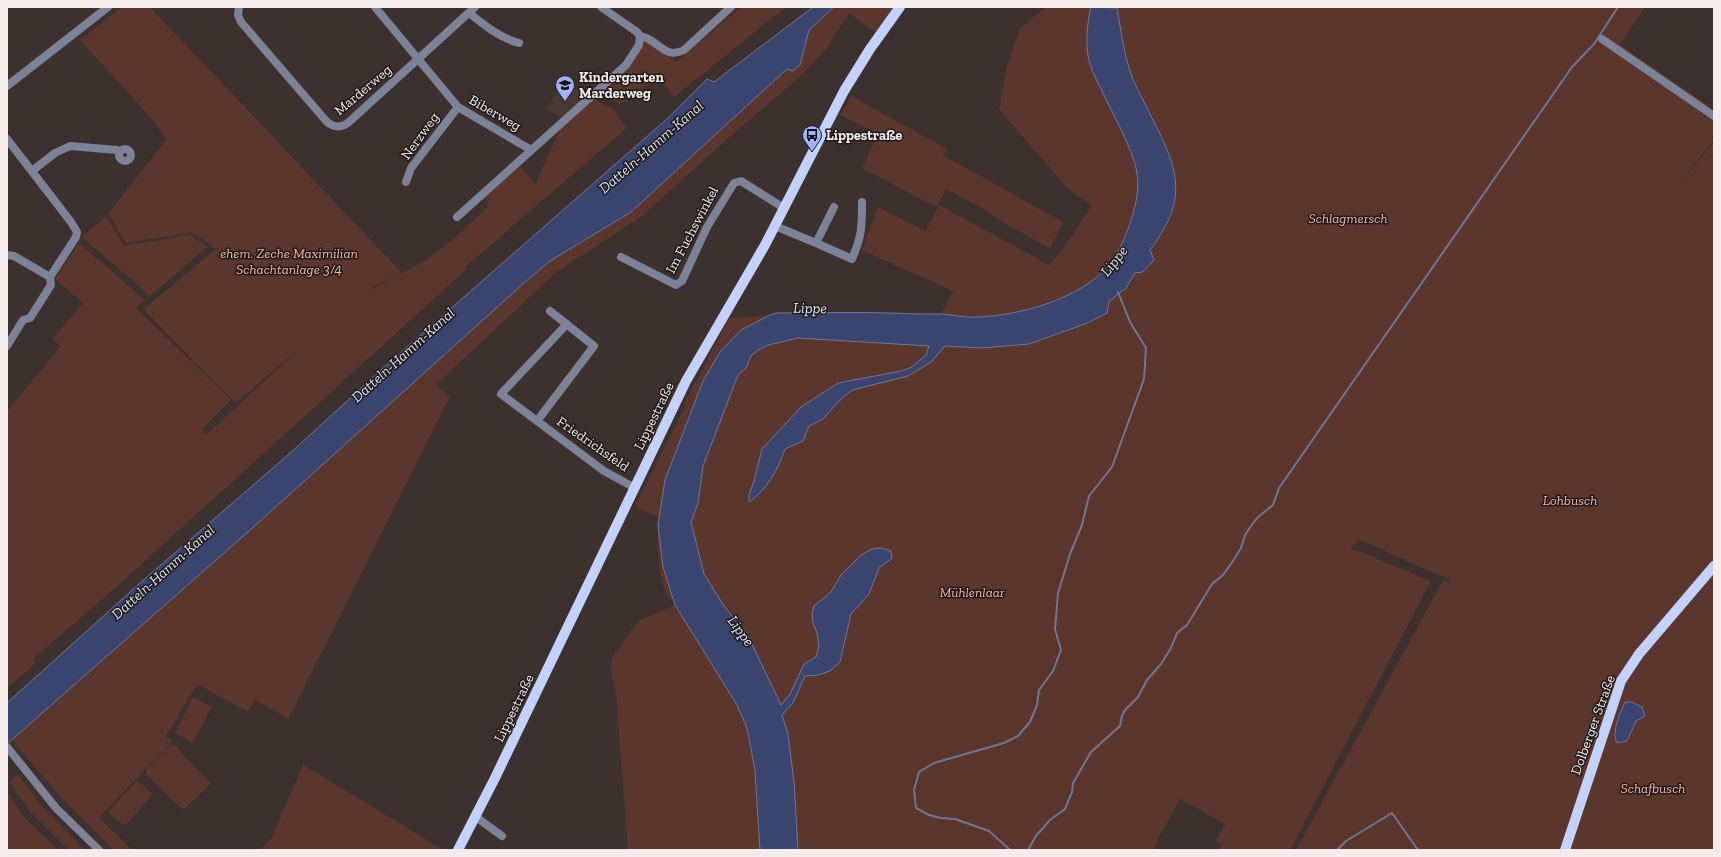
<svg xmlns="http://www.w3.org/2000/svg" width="1721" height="857" font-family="'Zilla Slab',serif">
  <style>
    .built { fill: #493732 }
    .green { fill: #5b362d }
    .water { fill: #39446f; stroke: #717694 }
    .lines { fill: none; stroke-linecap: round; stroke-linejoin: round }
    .stream { stroke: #717694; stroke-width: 2 }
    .minor { stroke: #7c8298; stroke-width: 8 }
    .major { stroke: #c3d1fd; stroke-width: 10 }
    .labels { text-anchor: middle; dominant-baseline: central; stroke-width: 3; stroke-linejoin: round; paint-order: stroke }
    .poi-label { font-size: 14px; font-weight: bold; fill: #f4ecea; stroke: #1f1a19; text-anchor: start }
    .street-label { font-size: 14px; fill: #f4ecea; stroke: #1f1a19 }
    .park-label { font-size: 14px; font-style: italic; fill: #f9b5a4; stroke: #1f1a19 }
    .water-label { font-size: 15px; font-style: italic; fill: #dee2f1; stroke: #1f1a19 }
  </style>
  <rect width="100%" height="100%" fill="#3c312e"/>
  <!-- built -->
  <path class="built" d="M564 81 587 95 563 119 546 109Z"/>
  <!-- green -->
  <path class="green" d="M122 7H150L402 273 376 285 365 294C383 280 405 274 424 261 446 247 469 225 488 207L487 200 484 196 519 165 535 184 562 126 593 98 615 111 627 128 465 267 467 269 114 589 33 659 36 663 7 688V411L61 346 53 339 83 303 55 279 79 243 145 300 139 305 137 309 231 400 202 429 207 434 297 351 235 403 145 311 146 308 151 303 216 249 192 232 126 243 108 214 167 139 151 118 80 40Z
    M741 7H786L674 97 659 77 624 102 619 104 602 93 601 91 628 66 646 41 676 62Z
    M835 7H898L879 35 849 13 826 49 803 74 724 142 642 216 555 273 437 384 450 397 288 719 255 699 248 712 197 684 166 736 172 741 99 818 132 850H114L56 792 12 740 249 531 524 283 550 261 631 212 787 69 794 71 800 65 809 30Z
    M1046 7H1645L1620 45 1706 104 1705 114 1714 120V140L1678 186 1714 142V850H1296L1443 580 1449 583 1450 580 1358 539 1351 548 1431 581 1290 850H1219L1222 844 1216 841 1225 824 1180 799 1158 839 1154 850H763V797L746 713 688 625 737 705 747 728 755 770 760 850H628L616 695 611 670 612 658 638 621 675 605C672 601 669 597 666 592 658 574 656 536 658 517L635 506 686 405 684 404 729 318 765 316 787 312 941 315 953 291 862 250 878 207 926 231 939 205 1049 265 1064 248 1092 205 1068 189 999 109 1007 66 1020 28Z
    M851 96 947 149 943 155 1063 222 1050 249 994 217 988 211 946 189 936 207 862 168 878 134 840 115Z
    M106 216 124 246 190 235 207 247 150 296 82 237Z
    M193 697 212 707 193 743 175 733Z
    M170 744 174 745 210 782V784L184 809 181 808 146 775V769Z
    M303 765 424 838 443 850H260L271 839Z
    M18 775 43 807 85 850H69L28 809 9 782Z
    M136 781 143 785 152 794 151 797 127 824 123 825 108 812Z
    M7 791 23 816 58 850H7Z"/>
  <!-- water -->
  <path class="water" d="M813 7H834L809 30 800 65 793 71 787 69 631 212 550 261 524 283 249 531 7 744V703L139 584 288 455 391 361 668 118 707 79 714 82Z
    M1091 7 1117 8C1121 31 1124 55 1132 77 1135 85 1140 94 1144 102 1173 161 1195 191 1150 250L1154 260 1143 272 1135 273 1126 288 1109 301 1107 313 1085 324 1029 344 982 348 945 346 931 362 908 376 852 390 838 402 823 419 809 426 803 441 785 449C778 470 768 488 749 502V495L754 481 762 449 801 407 838 383 901 371 912 367 926 355 929 346 798 338 768 345 758 350 751 356 746 368 738 375 703 466 698 503 691 522 704 574 724 606 748 636 781 705 790 694 804 664 816 657 819 646 817 633 813 623 812 613 814 606 831 592 841 575 861 555 872 549 881 548 891 551 892 558 879 568 869 594 851 614 840 662 830 671 818 675 805 676 793 703 782 715 788 734 794 782 798 850H760L755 770 747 728 737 705 675 605 663 567 658 525 665 480 703 381 720 352 741 330 768 316 776 313C815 313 853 312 892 313 909 314 925 314 942 314 954 315 967 318 979 317 1021 315 1079 299 1107 267 1117 256 1123 242 1128 229 1135 208 1141 190 1136 168 1130 143 1113 115 1102 91 1097 81 1090 68 1088 56 1086 40 1087 23 1091 7Z
    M1625 702H1632L1642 707 1645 716 1636 721 1627 741 1617 743C1611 732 1620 713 1625 702Z"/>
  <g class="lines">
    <!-- stream -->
    <path class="stream" d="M1010 850 989 831 955 819 941 818 929 815 916 808 914 790 919 772 934 763 1004 743 1018 736 1030 722 1037 705 1039 690 1053 671 1061 650 1055 629 1058 593 1070 554 1082 525 1089 496 1112 467 1144 379 1146 348 1130 322 1118 292
      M1028 850 1036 836 1050 820 1065 809 1072 792 1073 783 1091 752 1120 726 1122 716 1125 710 1138 697 1147 680 1161 664 1171 648 1177 633 1187 625 1212 584 1223 575 1233 561 1241 548 1245 535 1251 526 1258 517 1273 505 1279 488 1572 67 1594 44 1618 7
      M1337 850 1346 841 1392 813 1418 850"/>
    <!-- minor -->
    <path class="minor" d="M239 7 238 15 241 22 327 122C334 128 342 128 349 122L475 7
      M375 7 458 107 531 150
      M469 13C484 25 500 38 519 43
      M640 36C659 39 663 60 684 50L731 7
      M1602 39 1714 116
      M7 86 108 7
      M7 139 71 222 77 232 76 237 50 277 51 285 30 318 23 320 7 346
      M119 155a6 6 0 1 1 12 0a6 6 0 1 1-12 0Z
      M32 171 55 153 70 146 117 150 119 152
      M406 182 411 168 458 107
      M457 217 626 65 639 45 640 36 637 32 601 7
      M775 226 816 243 834 207
      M816 243 852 259C862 236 862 226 862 202
      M7 255 14 256 50 277
      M621 257 676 285 682 281 707 227 734 183 741 181 784 208
      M567 324 501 394 604 471 635 488
      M537 421 594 346 550 311
      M7 747 56 808 99 850
      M476 817 502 836"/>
    <!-- major -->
    <path class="major" d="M458 850 495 778 686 381 765 245 844 91 870 49 900 7
      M1565 850 1621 681 1639 654 1714 566"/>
  </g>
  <!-- icons -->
  <defs>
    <symbol id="school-pin" viewBox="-11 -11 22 30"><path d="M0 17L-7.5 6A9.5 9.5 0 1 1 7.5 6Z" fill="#9fb3fd" stroke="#1f1a19"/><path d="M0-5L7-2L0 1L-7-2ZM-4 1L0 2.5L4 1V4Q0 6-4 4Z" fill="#111"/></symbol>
    <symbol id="bus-pin" viewBox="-11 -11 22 30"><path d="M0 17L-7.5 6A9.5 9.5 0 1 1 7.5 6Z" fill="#9fb3fd" stroke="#1f1a19"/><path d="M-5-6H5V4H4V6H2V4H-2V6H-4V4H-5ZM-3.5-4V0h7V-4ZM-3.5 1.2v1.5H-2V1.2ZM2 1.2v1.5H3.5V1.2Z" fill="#111"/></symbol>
  </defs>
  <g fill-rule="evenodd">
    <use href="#school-pin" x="554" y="74" width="22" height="30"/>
    <use href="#bus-pin" x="801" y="124" width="22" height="30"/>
  </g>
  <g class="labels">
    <!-- poi labels -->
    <g class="poi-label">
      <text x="579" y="77">Kindergarten<tspan x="579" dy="16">Marderweg</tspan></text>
      <text x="826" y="135">Lippestraße</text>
    </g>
    <!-- street labels -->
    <g class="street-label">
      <text transform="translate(363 90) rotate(-40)">Marderweg</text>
      <text transform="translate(495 113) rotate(30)">Biberweg</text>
      <text transform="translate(420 136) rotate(-54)">Nerzweg</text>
      <text transform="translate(692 230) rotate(-62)">Im Fuchswinkel</text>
      <text transform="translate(654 416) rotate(-64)">Lippestraße</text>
      <text transform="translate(593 444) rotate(35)">Friedrichsfeld</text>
      <text transform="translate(514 708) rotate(-64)">Lippestraße</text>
      <text transform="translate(1593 725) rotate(-70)">Dolberger Straße</text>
    </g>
    <!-- park labels -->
    <g class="park-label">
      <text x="1348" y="218">Schlagmersch</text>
      <text x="289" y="253">ehem. Zeche Maximilian<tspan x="289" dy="16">Schachtanlage 3/4</tspan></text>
      <text x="1570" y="500">Lohbusch</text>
      <text x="972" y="592">Mühlenlaar</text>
      <text x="1653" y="788">Schafbusch</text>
    </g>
    <!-- water labels -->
    <g class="water-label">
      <text transform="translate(651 147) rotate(-41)">Datteln-Hamm-Kanal</text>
      <text transform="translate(1114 261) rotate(-52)">Lippe</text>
      <text transform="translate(810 308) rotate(1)">Lippe</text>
      <text transform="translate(403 355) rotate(-42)">Datteln-Hamm-Kanal</text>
      <text transform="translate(163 572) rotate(-42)">Datteln-Hamm-Kanal</text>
      <text transform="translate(741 631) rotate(54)">Lippe</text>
    </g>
  </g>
  <!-- border -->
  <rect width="1721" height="857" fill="none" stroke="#f4ecea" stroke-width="16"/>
</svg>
